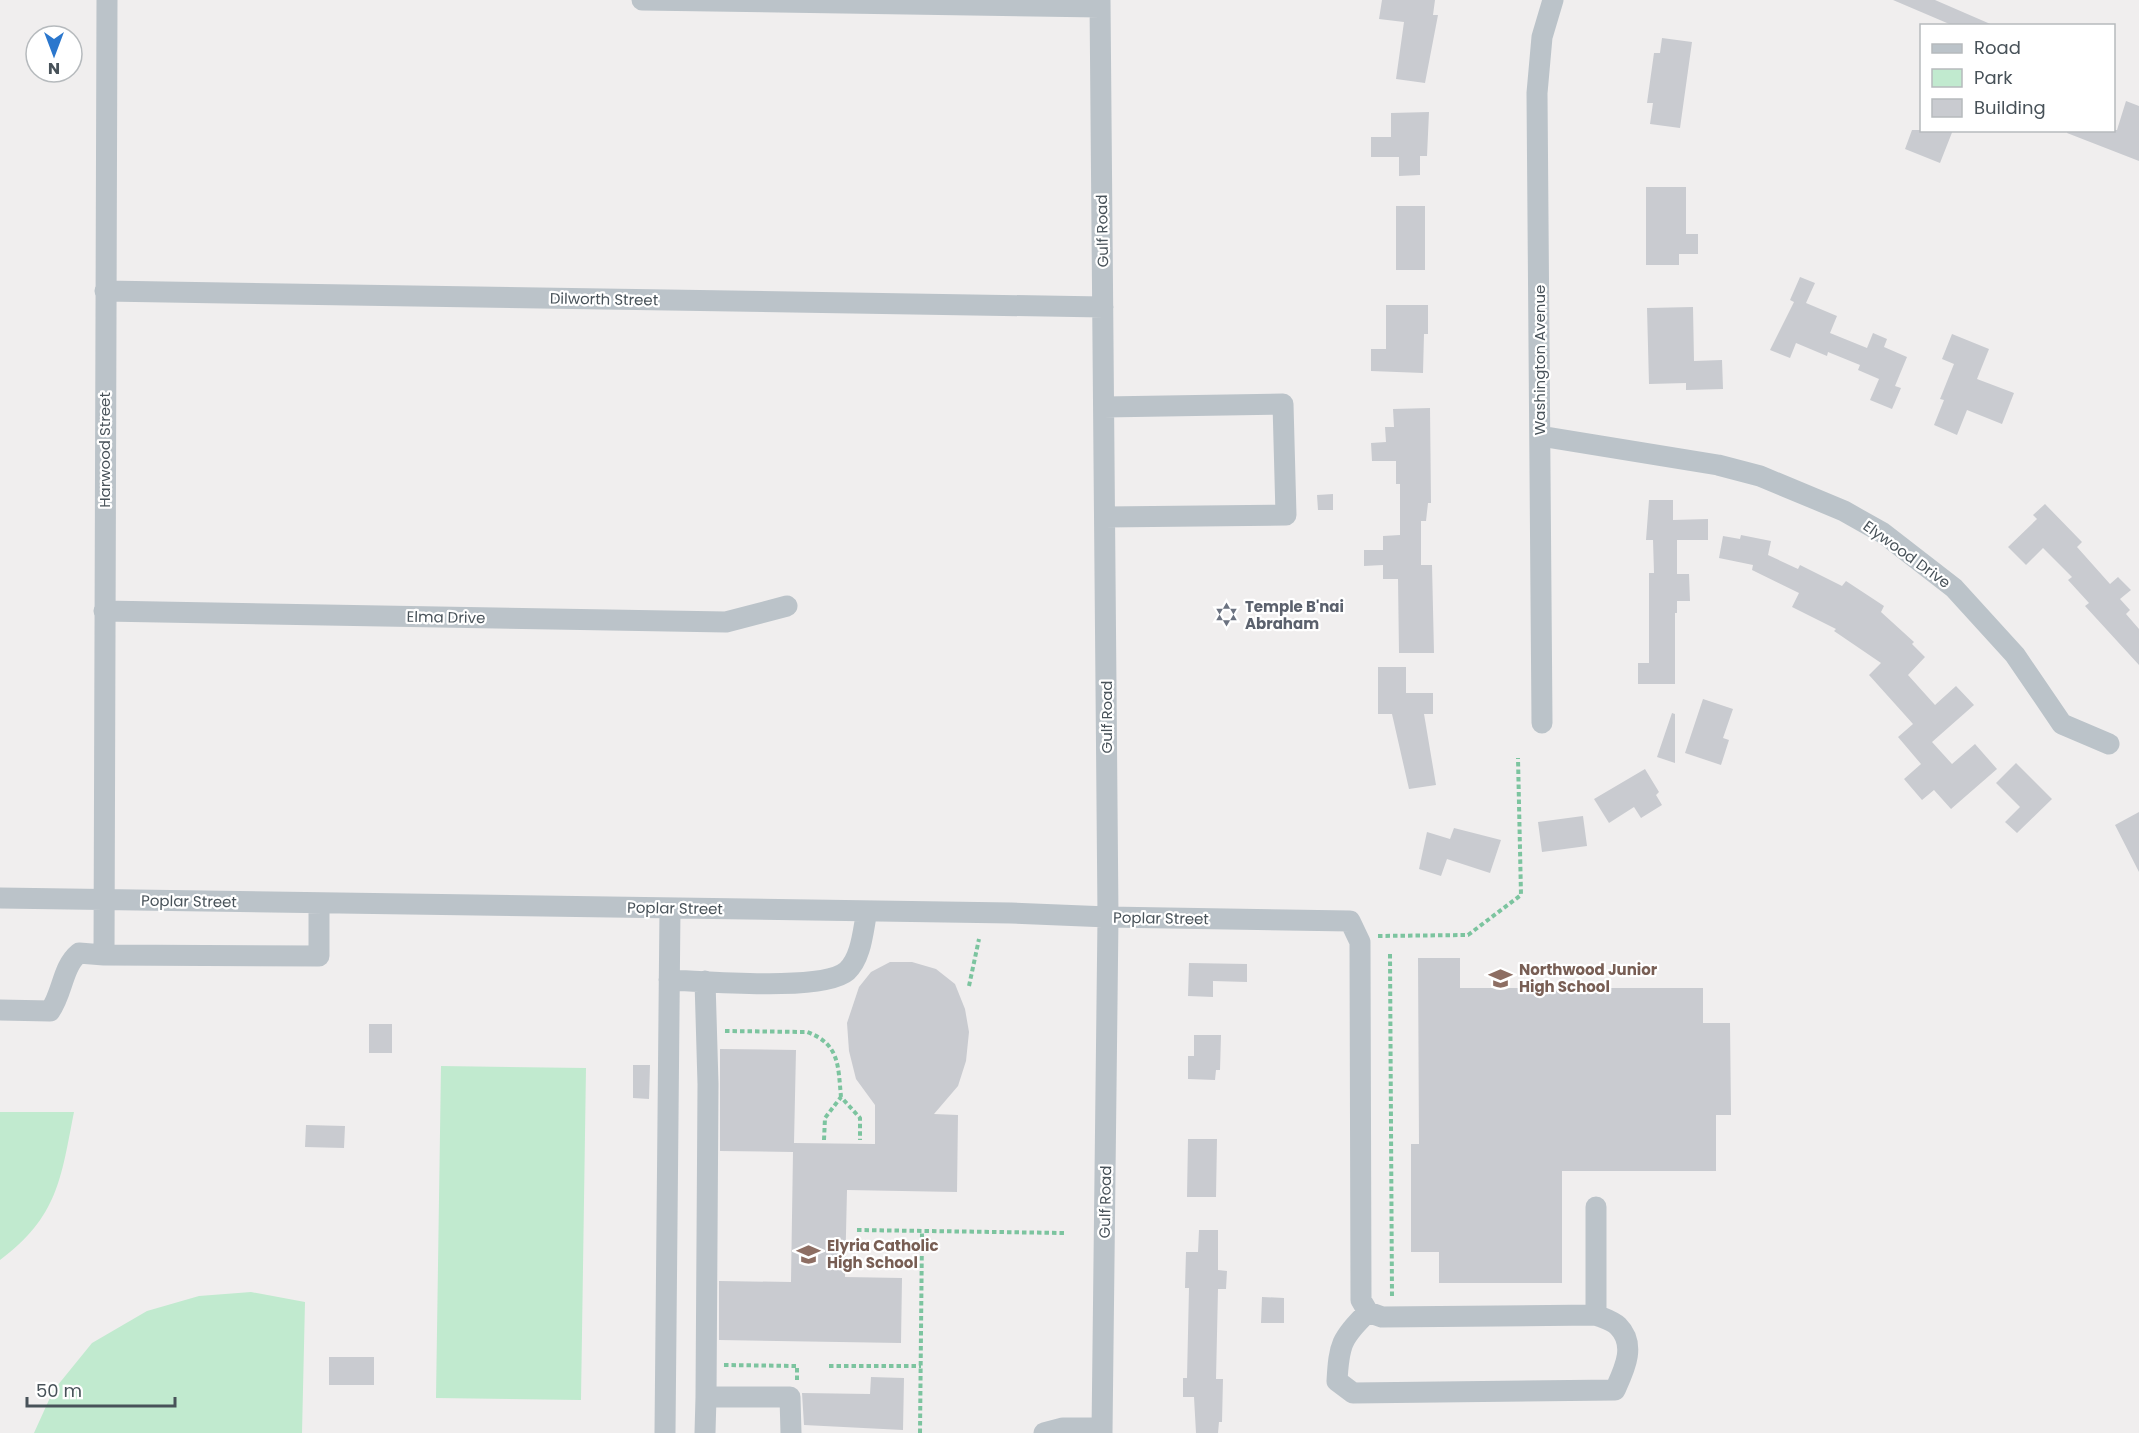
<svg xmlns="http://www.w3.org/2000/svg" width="2139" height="1433" font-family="Poppins,sans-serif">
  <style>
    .green { fill: #c1eacf }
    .building { fill: #c9cbd0 }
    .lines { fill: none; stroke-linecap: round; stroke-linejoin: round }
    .path { stroke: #7cc49f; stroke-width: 4; stroke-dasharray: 4.5 3; stroke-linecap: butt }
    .minor { stroke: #bbc3c9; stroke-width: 21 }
    .labels { text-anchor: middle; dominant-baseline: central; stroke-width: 4.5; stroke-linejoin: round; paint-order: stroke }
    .street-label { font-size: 15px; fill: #485259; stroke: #fff }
    .worship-label { font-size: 15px; font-weight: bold; fill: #5b616d; stroke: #fff; text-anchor: start }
    .education-label { font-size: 15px; font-weight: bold; fill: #785e54; stroke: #fff; text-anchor: start }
  </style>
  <rect width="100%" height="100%" fill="#f0eeee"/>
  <!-- green -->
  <path class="green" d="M441 1066 586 1068 581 1400 436 1398Z
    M0 1112H74C61 1178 58 1217 0 1260Z
    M251 1292 305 1302 302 1433H34L53 1391 92 1343 147 1311 199 1296Z"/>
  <!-- building -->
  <path class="building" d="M1382 0H1435L1433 15H1438L1425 83 1396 79 1404 22 1379 19Z
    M1893 0H1935L1995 26H1954Z
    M1662 38 1692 42 1680 128 1650 124 1653 103H1647L1654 53H1660Z
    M2126 101 2139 106V161L2067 133 2068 130H2117Z
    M1429 112 1427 156H1420V175L1399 176V157H1371V137H1391V113Z
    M1912 130H1953L1940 163 1905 149Z
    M1646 187H1686V234H1698V254H1679V265H1646Z
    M1396 206H1425V270H1396Z
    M1800 277 1815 283 1806 303 1837 316 1830 333 1867 348 1873 333 1887 339 1884 347 1907 357 1895 386 1901 388 1892 409 1870 400 1879 379 1858 370 1860 365 1828 352 1827 356 1796 343 1790 358 1770 350 1794 302 1790 300Z
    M1386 305H1428V334H1424L1423 373 1371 371V349H1386Z
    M1693 307 1694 361 1722 360 1723 389 1686 390V383L1649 384 1647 308Z
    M1952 334 1989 349 1977 379 2014 393 2002 424 1967 410 1957 435 1934 425 1944 400 1940 399 1954 364 1942 359Z
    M1430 408 1431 503H1428L1426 521H1421V565H1432L1434 653H1399L1398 579H1383V565L1364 566V550H1383V536L1400 535V484H1396V461H1372L1371 443 1386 442 1385 427H1394L1393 409Z
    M1333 494V510H1318L1317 495Z
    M1649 500H1673V520L1708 519V540H1677V574H1689L1690 601H1677V613H1675V684H1638V663H1649V573H1654L1653 540H1646Z
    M2045 504 2082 542 2077 547 2110 584 2118 577 2131 590 2120 599 2130 610 2126 614 2139 629V665L2085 606 2089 603 2068 580 2072 577 2043 548 2026 565 2008 547 2037 519 2033 515Z
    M1741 535 1771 541 1768 555 1798 569 1800 565 1842 586 1846 581 1884 606 1881 612 1914 642 1912 644 1925 657 1908 675 1935 705 1956 686 1974 705 1932 742 1952 764 1975 744 1997 769 1951 809 1934 790 1922 800 1904 779 1921 764 1898 737 1913 724 1869 675 1881 663 1834 631 1836 629 1792 607 1799 593 1752 570 1753 565 1719 558 1723 536 1740 539Z
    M1378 667H1406V693H1433V714H1424L1436 785 1409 789 1392 714H1378Z
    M1703 699 1733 709 1723 738 1729 740 1721 765 1685 753Z
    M1672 713 1675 714V763L1657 757Z
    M2016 763 2052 799 2017 833 2005 822 2020 807 1996 783Z
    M1645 769 1659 792 1656 795 1662 805 1641 818 1634 807 1609 823 1594 799Z
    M2139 812V872L2115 825Z
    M1583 816 1587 846 1542 852 1538 822Z
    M1454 828 1501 840 1490 873 1447 859 1441 876 1419 869 1427 832 1450 839Z
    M1418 958H1460V988H1703V1023H1730L1731 1115H1716V1171H1562V1283H1439V1252H1411V1144H1419Z
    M890 962H912L936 969 955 984 965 1009 969 1032 966 1061 958 1086 934 1114 958 1115 957 1192 847 1190 845 1277 902 1278 901 1343 719 1340V1281L791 1282 793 1152 720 1151V1049L796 1050 794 1143 875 1144V1105L856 1079 849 1051 847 1023 859 987 871 972Z
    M1189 963 1247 964V982L1213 981V997L1188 996Z
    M369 1024H392V1053H369Z
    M1194 1035H1221L1220 1070H1216L1215 1080 1188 1079V1056H1194Z
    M633 1065H650L649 1099 633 1098Z
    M306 1125 345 1126 344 1148 305 1147Z
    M1188 1139H1217L1216 1197H1187Z
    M1199 1230H1218V1270L1227 1271 1226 1289H1218L1216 1379H1223L1222 1422H1219L1218 1433H1196L1194 1397H1183V1378H1187L1189 1288H1185L1186 1252H1198Z
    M1262 1297 1284 1298V1323H1261Z
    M329 1357H374V1385H329Z
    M871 1377 904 1378 903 1430 804 1425 802 1393 870 1394Z"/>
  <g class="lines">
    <!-- path -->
    <path class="path" d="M1378 936 1468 935 1521 895 1518 758
      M1390 954 1392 1297
      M969 986 979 939
      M725 1031 807 1032C840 1044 838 1066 841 1097
      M824 1140 825 1118 841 1097 860 1118V1140
      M857 1230 1065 1233
      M724 1365 797 1366V1381
      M829 1366H921
      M920 1433 922 1231"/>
    <!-- minor -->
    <path class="minor" d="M107 0 104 955 319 956V903
      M642 0 1100 7
      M1100 0 1108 917 1102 1433
      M105 291 1103 307
      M1104 407 1283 404 1286 515 1105 517
      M1540 436 1718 465 1760 476 1844 511 1883 533 1954 588 2015 655 2062 724 2109 744
      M104 611 726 622 787 606
      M1542 723 1537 93 1542 37 1553 0
      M0 898 1011 913 1108 917 1350 921 1360 942 1361 1300 1368 1312 1382 1317 1596 1315V1207
      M669 980C705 981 823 992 847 971 862 957 863 929 867 911
      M705 981 708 1084 706 1397
      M0 1010 50 1011C63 993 62 967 79 953L104 955
      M1368 1312C1341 1338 1339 1345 1337 1381L1353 1393 1615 1390C1624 1370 1637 1345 1618 1326 1613 1321 1603 1318 1596 1315
      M665 1433 670 908
      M705 1433 706 1397H790L791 1433
      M1044 1433 1063 1428H1102"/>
  </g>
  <!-- icons -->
  <defs>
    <symbol id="synagogue-bare" viewBox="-9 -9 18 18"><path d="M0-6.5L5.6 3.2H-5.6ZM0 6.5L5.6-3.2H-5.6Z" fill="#6b7280" stroke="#fff" stroke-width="2.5" paint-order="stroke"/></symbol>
    <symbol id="school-bare" viewBox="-9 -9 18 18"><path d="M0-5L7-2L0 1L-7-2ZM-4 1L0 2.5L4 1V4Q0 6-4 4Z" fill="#8d6e63" stroke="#fff" stroke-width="2.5" paint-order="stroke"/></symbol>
  </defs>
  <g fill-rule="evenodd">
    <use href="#synagogue-bare" x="1210" y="598" width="33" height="33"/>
    <use href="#school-bare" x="1484" y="962" width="33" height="33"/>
    <use href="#school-bare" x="792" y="1238" width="33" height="33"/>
  </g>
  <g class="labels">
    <!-- street labels -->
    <g class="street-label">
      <text transform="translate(1102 231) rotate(-91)">Gulf Road</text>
      <text transform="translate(604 299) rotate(1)">Dilworth Street</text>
      <text transform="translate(1539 360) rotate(-90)">Washington Avenue</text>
      <text transform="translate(104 450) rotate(-90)">Harwood Street</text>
      <text transform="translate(1907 554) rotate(36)">Elywood Drive</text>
      <text transform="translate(446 617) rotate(1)">Elma Drive</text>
      <text transform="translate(1106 717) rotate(-90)">Gulf Road</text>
      <text transform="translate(189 901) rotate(1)">Poplar Street</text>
      <text transform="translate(675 908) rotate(1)">Poplar Street</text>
      <text transform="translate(1161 918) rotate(1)">Poplar Street</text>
      <text transform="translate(1105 1202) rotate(-89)">Gulf Road</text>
    </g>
    <!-- worship labels -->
    <g class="worship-label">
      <text x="1245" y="606">Temple B'nai<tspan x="1245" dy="17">Abraham</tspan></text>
    </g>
    <!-- education labels -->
    <g class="education-label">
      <text x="1519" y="969">Northwood Junior<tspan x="1519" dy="17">High School</tspan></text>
      <text x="827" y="1245">Elyria Catholic<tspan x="827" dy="17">High School</tspan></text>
    </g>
  </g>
  <!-- legend -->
  <rect x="1920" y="24" width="195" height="108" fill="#ffffff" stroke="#b6babd" stroke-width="1.5"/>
  <rect x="1932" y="44" width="30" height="9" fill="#bbc3c9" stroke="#b6babd" stroke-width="1.5"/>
  <text x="1974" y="54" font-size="18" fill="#485259">Road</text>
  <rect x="1932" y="69" width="30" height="18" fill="#c1eacf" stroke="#b6babd" stroke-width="1.5"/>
  <text x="1974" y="84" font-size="18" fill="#485259">Park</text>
  <rect x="1932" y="99" width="30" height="18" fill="#c9cbd0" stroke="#b6babd" stroke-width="1.5"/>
  <text x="1974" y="114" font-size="18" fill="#485259">Building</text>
  <!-- north arrow -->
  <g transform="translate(54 54) rotate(180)"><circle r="28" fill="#ffffff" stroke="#b6babd" stroke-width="1.5"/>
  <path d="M0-4.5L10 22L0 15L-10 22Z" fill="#2b77cd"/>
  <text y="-9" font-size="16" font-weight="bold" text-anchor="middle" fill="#485259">N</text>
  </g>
  <!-- scale -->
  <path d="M27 1397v9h148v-9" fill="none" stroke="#485259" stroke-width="3"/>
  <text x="36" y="1397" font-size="18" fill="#485259" stroke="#ffffff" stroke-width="4.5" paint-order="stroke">50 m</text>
</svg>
